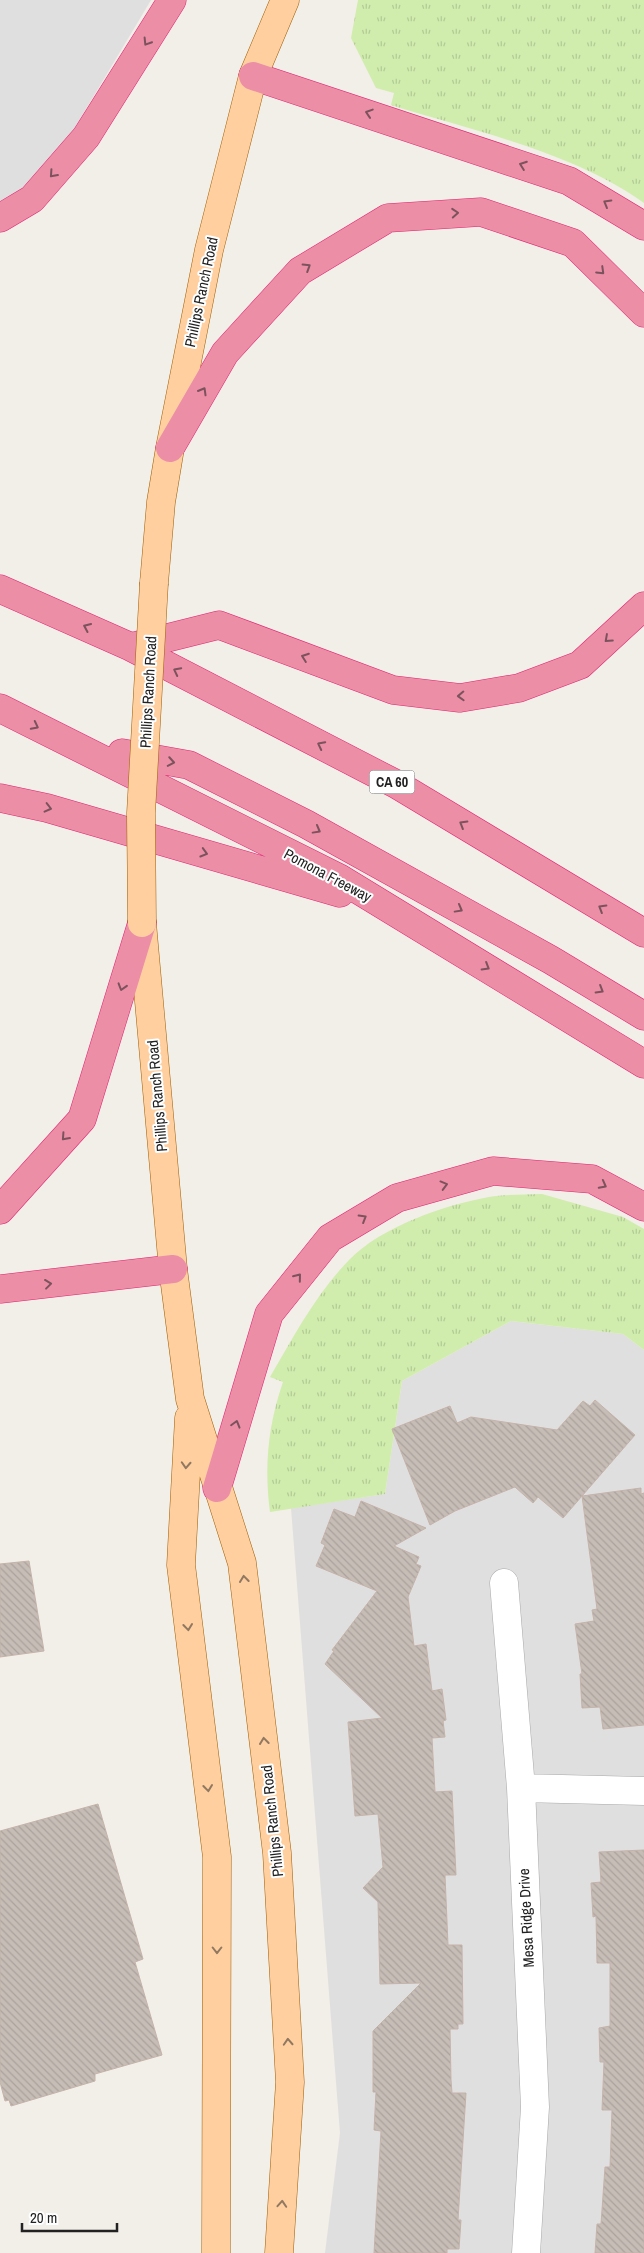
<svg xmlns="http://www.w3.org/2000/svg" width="644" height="2253" font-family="'Archivo Narrow',sans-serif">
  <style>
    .residential { fill: #e0dfdf }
    .grass { fill: url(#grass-tufts) }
    .building { fill: url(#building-back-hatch); stroke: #c5b3aa }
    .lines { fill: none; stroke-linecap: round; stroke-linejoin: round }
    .minor-casing { stroke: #a9a9a9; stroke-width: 29 }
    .major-casing { stroke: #9f5f00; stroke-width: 29 }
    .highway-casing { stroke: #e32373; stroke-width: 29 }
    .minor { stroke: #fff; stroke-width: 28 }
    .major { stroke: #ffcfa0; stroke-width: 28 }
    .highway { stroke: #eb8ea6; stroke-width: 28 }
    .major-bridge-casing { stroke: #9f5f00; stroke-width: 29; stroke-linecap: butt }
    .major-bridge { stroke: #ffcfa0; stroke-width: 28 }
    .oneway { stroke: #7c535d }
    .oneway2 { stroke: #907861 }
    .labels { text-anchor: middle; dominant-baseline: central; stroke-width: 4; stroke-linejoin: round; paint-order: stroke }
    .shield { fill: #fff; stroke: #646464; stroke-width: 1 }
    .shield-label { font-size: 14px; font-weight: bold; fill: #222 }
    .street-label { font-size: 15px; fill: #222; stroke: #fff }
  </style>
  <defs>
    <pattern id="grass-tufts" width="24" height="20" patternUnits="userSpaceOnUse" patternTransform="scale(1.25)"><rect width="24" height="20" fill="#d1edad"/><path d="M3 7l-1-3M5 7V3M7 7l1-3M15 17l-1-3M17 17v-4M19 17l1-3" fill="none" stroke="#b3cb95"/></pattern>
    <pattern id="building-back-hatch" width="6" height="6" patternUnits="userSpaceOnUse" patternTransform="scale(1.25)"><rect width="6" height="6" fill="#c7bdb7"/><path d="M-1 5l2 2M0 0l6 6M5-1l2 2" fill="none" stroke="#aba29d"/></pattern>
  </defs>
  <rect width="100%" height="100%" fill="#f2eee8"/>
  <!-- residential -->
  <path class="residential" d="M0 0H151L74 129 51 162 28 186 0 203Z
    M511 1321 623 1334 644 1350V2253H325L340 2133 291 1508 385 1494 402 1381Z"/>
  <!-- grass -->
  <path class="grass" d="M358 0H644V203C573 152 474 131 391 105L394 93 376 88 351 38Z
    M542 1194 623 1217 644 1229V1350L623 1334 511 1321 402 1381 385 1494 270 1512C264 1467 268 1425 283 1382L270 1377C294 1336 316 1294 349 1260 381 1227 444 1205 489 1197 506 1194 525 1195 542 1194Z"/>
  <!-- building -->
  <path class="building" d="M595 1400 635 1435 582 1496 641 1488V1494L644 1493V1725L603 1729 600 1707 582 1708 580 1674H582L575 1624 594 1621 592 1610 597 1609 582 1496 563 1518 538 1497 533 1503 515 1487 455 1511 430 1525 392 1429 450 1406 457 1423 471 1417 557 1430 583 1401 590 1406Z
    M361 1501 426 1528 394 1546 419 1557 416 1564 421 1566 408 1597 414 1646 426 1644 432 1691 442 1689 446 1720 443 1721 445 1737 432 1738 435 1792 452 1791 456 1875H445L448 1945H462L463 2024H458V2029H450L451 2080 452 2093H466L458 2220H461L459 2249H447V2253H374L381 2131 374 2130 376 2092H373V2031L421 1983 380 1984 378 1902 363 1888 383 1867 378 1814 355 1816 348 1722 382 1718 325 1664 334 1651 332 1650 377 1591 316 1566 325 1545 321 1543 334 1509 355 1517Z
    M29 1561 44 1651 0 1657V1564Z
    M98 1804 143 1959 135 1962 162 2055 95 2074V2081L11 2106 9 2100 5 2101 0 2082V1831Z
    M644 1850V2253H595L597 2224H601L605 2167H610L612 2110H602L604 2062H600L599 2028 610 2026V1963H597L596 1916 593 1917 591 1883 601 1882 599 1852Z"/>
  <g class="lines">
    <defs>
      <path id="minor" d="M504 1583 521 1788 535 2107 526 2253
        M521 1788 644 1791"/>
      <path id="major" d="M154 583 161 502 170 448 209 250 253 76 285 0
        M142 923 173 1269 190 1399 242 1563 277 1853 290 2082 279 2253
        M189 1418 181 1565 217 1857 216 2253"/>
      <path id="highway" d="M253 76 569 181 644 226
        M0 218 32 199 86 137 172 0
        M170 448 225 353 300 271 388 218 481 212 573 243 644 313
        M0 589 131 647 396 784 644 933
        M131 647 219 625 393 690 460 698 519 688 580 665 644 606
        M0 708 339 878 644 1064
        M122 753 189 765 306 824 551 960 644 1016
        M0 798 47 808 340 893
        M0 1210 82 1119 142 923
        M0 1289 173 1269
        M217 1488 269 1314 330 1238 397 1198 493 1171 592 1179 644 1207"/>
    </defs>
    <!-- minor casing -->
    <use href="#minor" class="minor-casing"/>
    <!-- major casing -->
    <use href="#major" class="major-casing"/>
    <!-- highway casing -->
    <use href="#highway" class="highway-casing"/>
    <!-- minor -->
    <use href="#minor" class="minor"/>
    <!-- major -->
    <use href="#major" class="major"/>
    <!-- highway -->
    <use href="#highway" class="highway"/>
    <defs>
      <path id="major-bridge" d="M142 923 141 813 154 583"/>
    </defs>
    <!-- major-bridge casing -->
    <use href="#major-bridge" class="major-bridge-casing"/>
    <!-- major-bridge -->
    <use href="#major-bridge" class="major-bridge"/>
  </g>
  <!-- one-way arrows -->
  <defs><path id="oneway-chevron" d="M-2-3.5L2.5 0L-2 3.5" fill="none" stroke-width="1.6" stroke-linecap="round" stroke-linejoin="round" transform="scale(1.25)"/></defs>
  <g class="oneway">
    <use href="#oneway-chevron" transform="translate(147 42) rotate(122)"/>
    <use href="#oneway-chevron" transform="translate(369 113) rotate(-162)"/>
    <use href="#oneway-chevron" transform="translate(523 165) rotate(-160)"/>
    <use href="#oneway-chevron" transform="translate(53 174) rotate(132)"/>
    <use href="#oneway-chevron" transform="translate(607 203) rotate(-150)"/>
    <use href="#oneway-chevron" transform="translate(455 213) rotate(-4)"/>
    <use href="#oneway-chevron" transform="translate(307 267) rotate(-32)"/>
    <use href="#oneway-chevron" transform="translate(601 271) rotate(44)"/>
    <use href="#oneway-chevron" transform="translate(203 391) rotate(-60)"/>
    <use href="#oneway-chevron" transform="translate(87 627) rotate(-156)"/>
    <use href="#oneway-chevron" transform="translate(608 639) rotate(138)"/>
    <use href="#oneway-chevron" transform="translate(305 657) rotate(-160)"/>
    <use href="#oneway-chevron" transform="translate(177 671) rotate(-153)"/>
    <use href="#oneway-chevron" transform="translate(461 696) rotate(178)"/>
    <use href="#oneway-chevron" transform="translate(35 726) rotate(27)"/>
    <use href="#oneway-chevron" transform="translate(321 745) rotate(-153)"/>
    <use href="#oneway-chevron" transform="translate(171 762) rotate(10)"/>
    <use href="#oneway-chevron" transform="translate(48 808) rotate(14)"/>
    <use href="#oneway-chevron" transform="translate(463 824) rotate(-149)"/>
    <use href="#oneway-chevron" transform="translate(317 830) rotate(29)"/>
    <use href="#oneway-chevron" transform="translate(204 853) rotate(16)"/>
    <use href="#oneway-chevron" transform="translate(602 908) rotate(-149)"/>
    <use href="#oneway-chevron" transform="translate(459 909) rotate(29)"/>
    <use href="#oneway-chevron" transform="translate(486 967) rotate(31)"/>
    <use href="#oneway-chevron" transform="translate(122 987) rotate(107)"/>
    <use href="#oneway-chevron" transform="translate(600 990) rotate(31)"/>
    <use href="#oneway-chevron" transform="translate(65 1137) rotate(132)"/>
    <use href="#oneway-chevron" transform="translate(444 1185) rotate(-15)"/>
    <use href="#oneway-chevron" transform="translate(603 1185) rotate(28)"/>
    <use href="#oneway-chevron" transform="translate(363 1218) rotate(-31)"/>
    <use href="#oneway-chevron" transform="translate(298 1277) rotate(-51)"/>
    <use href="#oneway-chevron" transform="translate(48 1284) rotate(-7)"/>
    <use href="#oneway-chevron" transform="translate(236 1424) rotate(-74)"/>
  </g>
  <g class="oneway2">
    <use href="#oneway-chevron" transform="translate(186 1465) rotate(93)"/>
    <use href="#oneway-chevron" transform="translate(244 1579) rotate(-97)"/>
    <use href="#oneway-chevron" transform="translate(188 1627) rotate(83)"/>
    <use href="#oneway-chevron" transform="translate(264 1741) rotate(-97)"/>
    <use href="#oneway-chevron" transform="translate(208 1788) rotate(83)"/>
    <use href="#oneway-chevron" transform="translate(217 1950) rotate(90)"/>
    <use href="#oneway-chevron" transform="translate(288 2042) rotate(-93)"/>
    <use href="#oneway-chevron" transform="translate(282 2204) rotate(-86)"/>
  </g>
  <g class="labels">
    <!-- shield labels -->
    <rect class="shield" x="369.5" y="770.5" width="45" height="23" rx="4"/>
    <g class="shield-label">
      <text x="392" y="782">CA 60</text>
    </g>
    <!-- street labels -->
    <g class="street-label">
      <text transform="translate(201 292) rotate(-78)">Phillips Ranch Road</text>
      <text transform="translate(148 692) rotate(-87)">Phillips Ranch Road</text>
      <text transform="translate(328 875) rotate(28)">Pomona Freeway</text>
      <text transform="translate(157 1096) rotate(-95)">Phillips Ranch Road</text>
      <text transform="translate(272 1821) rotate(-96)">Phillips Ranch Road</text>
      <text transform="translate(526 1918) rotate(-93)">Mesa Ridge Drive</text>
    </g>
  </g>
  <!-- scale -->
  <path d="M22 2223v8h95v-8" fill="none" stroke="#222222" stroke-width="2.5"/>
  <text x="30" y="2223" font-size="15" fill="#222222" stroke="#ffffff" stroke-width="4" paint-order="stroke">20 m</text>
</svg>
